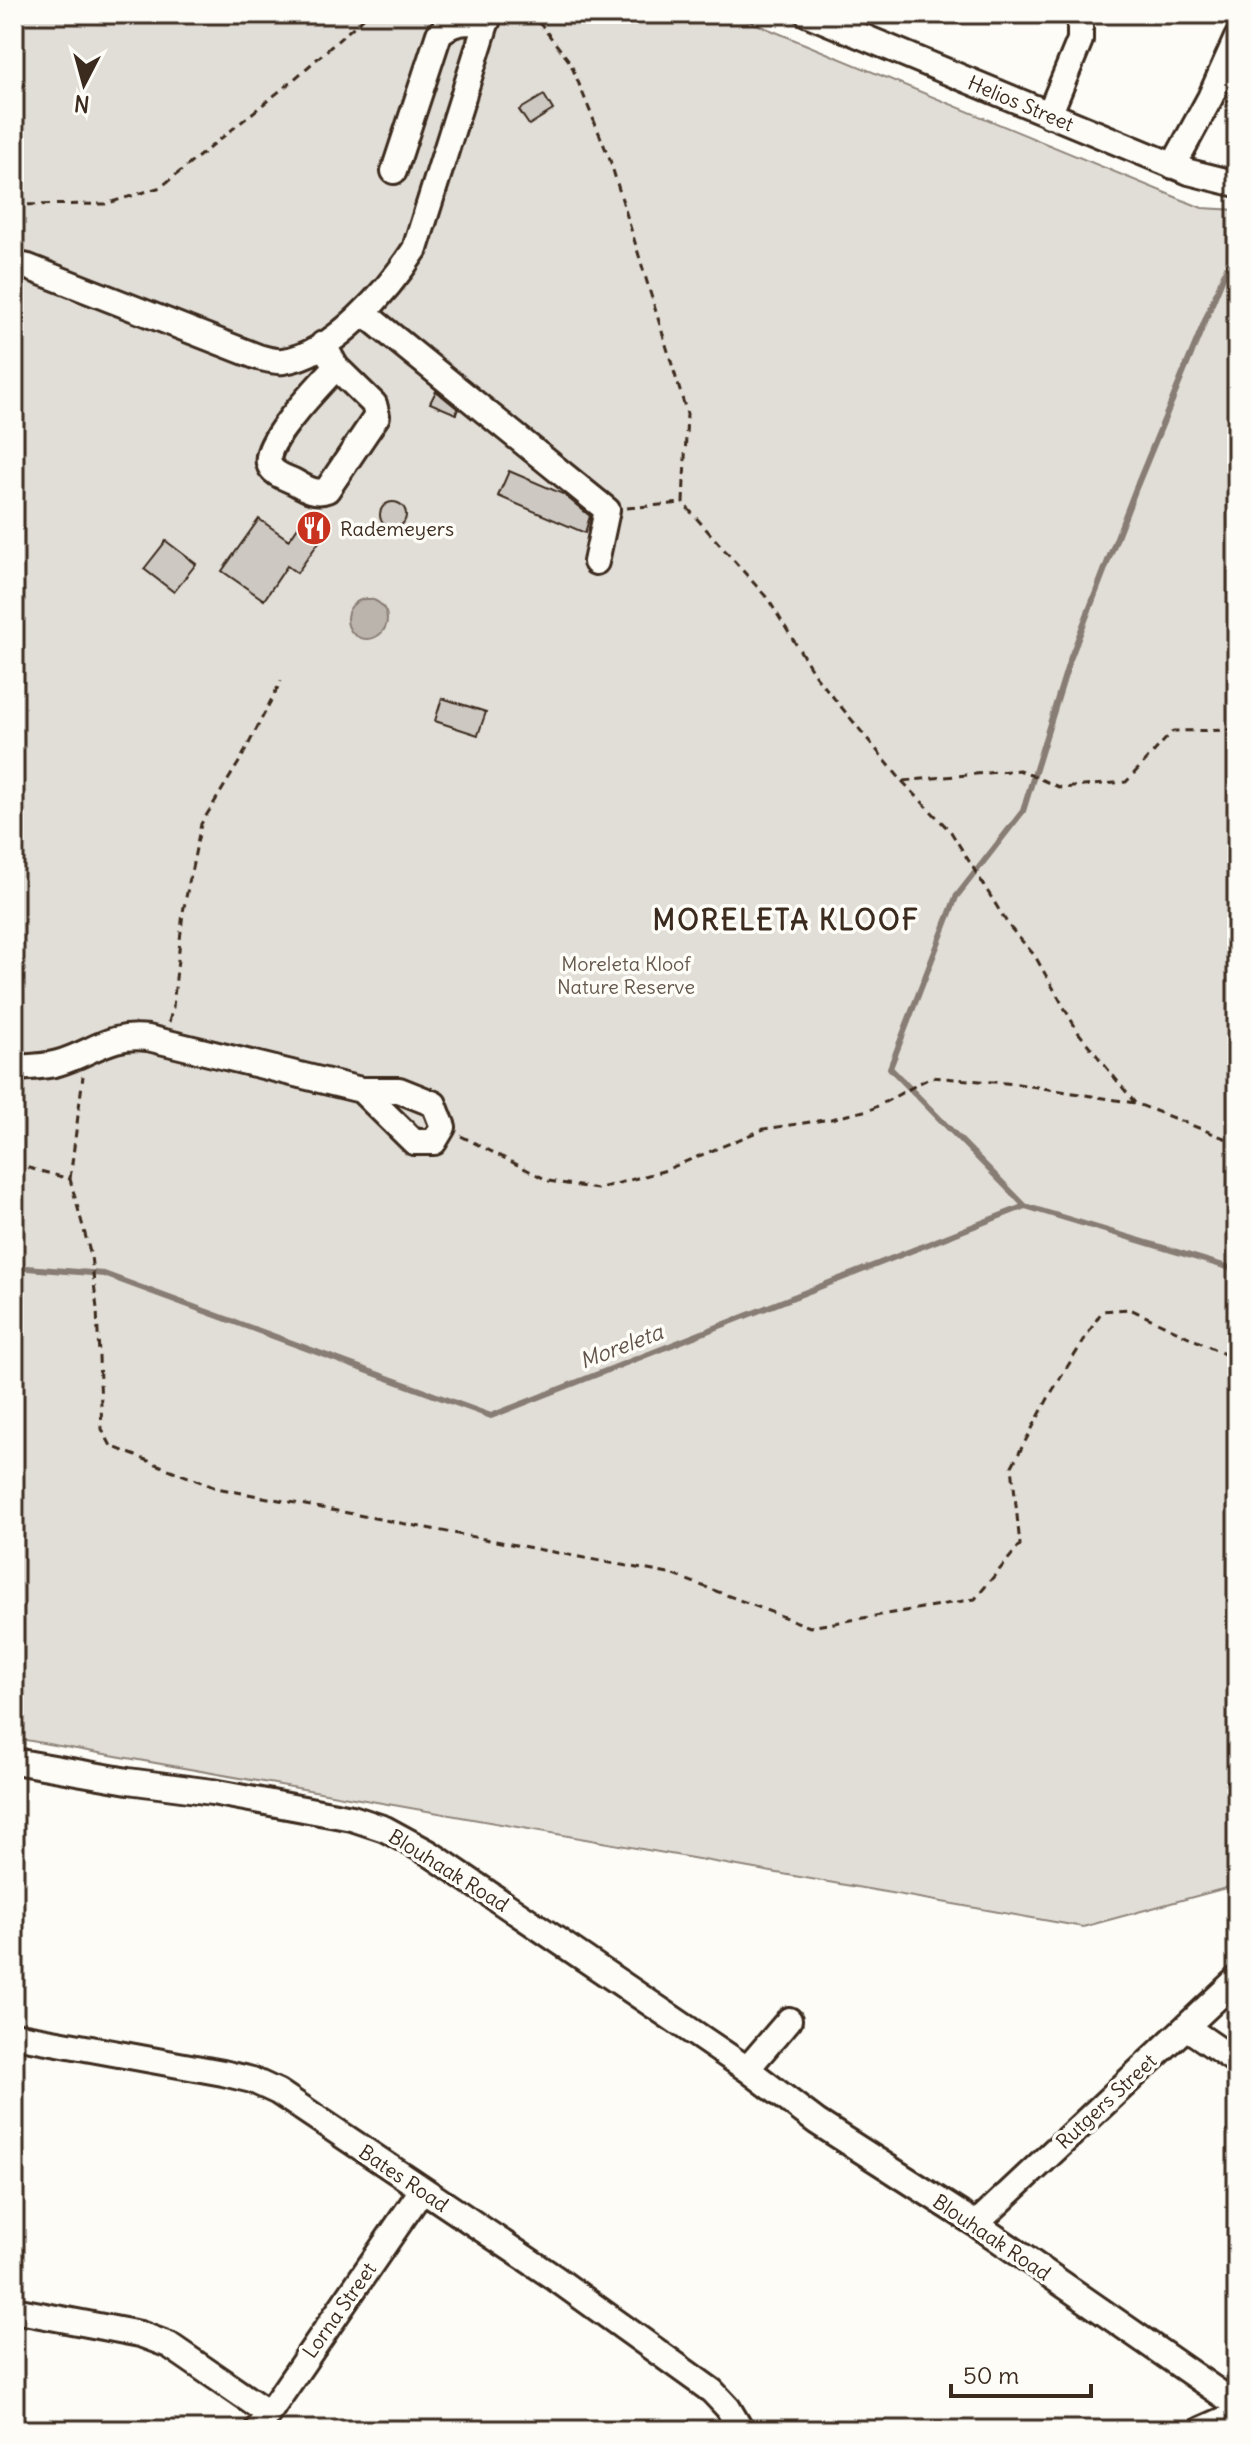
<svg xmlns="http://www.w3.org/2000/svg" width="1251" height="2444" font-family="Delius,sans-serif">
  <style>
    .green { fill: #e1ded7; stroke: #8e847a; stroke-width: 2 }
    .water { fill: #bbb4ad; stroke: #887d74; stroke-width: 2 }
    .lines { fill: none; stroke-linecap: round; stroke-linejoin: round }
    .stream { stroke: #887d74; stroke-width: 6 }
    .building { fill: #cdc8c2; stroke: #3b2a1e; stroke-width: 2 }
    .minor-casing { stroke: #3b2a1e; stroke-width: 30 }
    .path { stroke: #3b2a1e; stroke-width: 3; stroke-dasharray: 8 6; stroke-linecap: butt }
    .minor { stroke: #fdfcf7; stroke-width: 24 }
    .labels { text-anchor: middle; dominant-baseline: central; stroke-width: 7; stroke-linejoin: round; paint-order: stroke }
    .street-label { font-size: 20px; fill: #3b2a1e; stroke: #fdfcf7 }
    .poi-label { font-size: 20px; fill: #3b2a1e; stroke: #fdfcf7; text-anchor: start }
    .park-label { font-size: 20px; fill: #64574c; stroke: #fdfcf7 }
    .water-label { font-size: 22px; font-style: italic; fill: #615349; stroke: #fdfcf7 }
    .district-label { font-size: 28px; font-weight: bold; letter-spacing: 2px; fill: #3b2a1e; stroke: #fdfcf7 }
  </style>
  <rect width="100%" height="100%" fill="#fdfcf7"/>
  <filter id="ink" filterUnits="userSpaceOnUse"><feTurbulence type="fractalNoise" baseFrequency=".0125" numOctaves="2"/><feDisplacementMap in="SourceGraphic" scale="16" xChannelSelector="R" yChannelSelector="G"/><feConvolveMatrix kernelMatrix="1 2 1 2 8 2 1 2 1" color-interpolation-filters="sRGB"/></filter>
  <g filter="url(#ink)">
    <!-- green -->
    <path class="green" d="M14 14H732L1202 208 1237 210V1885L1083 1927 14 1738Z"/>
    <!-- water -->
    <path class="water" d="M347 619a20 20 0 1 1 40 0a20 20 0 1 1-40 0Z"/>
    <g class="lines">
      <!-- stream -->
      <path class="stream" d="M1025 1206 890 1068 956 897 1023 811 1069 662 1136 488 1237 243
        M14 1267 104 1274 491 1416 1025 1206 1237 1270"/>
    </g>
    <!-- building -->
    <path class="building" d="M544 95 553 110 529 125 519 110Z
      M436 391 458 409 456 414 430 403Z
      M509 471 563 494 590 516 585 533 498 496Z
      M380 515a13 13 0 1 1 26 0a13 13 0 1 1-26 0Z
      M259 519 289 540 300 524 321 539 297 573 287 566 264 600 222 571Z
      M166 541 196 564 174 592 144 569Z
      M442 698 486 712 478 735 435 721Z"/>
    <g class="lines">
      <defs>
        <path id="minor" d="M808 14 1189 172 1237 184
          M1049 115 1080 40V14
          M1173 166 1210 98 1237 38
          M394 171 439 34C453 20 468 22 487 22
          M14 264 28 267 258 357C266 359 275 362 283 361 333 355 389 289 415 249L489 14
          M365 314 607 510 596 562
          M323 344 336 367 374 404 377 416 327 490C315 495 304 487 293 481 284 477 271 473 269 463 263 442 321 384 336 367
          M14 1068C28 1067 44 1067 58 1063 93 1053 109 1033 148 1038L361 1090H399L434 1104 443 1127 434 1142H414L361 1090
          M14 1761 128 1781 212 1792 352 1818 385 1829 429 1853 747 2069 817 2122 976 2224 1237 2405
          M1186 2027 1237 2062
          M14 2035 223 2073 252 2080 278 2092 555 2278 712 2391 728 2408 741 2430
          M747 2069 789 2020
          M976 2224 1237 1979
          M14 2310 140 2334 169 2345 268 2413
          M257 2430 422 2190
          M1201 2430 1237 2414"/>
      </defs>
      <!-- minor casing -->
      <use href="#minor" class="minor-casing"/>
      <!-- path -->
      <path class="path" d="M526 14 541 25 570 62 610 160 687 414 683 503 768 599 815 675 902 781 1019 770 1061 788 1126 782 1173 731 1237 730
        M14 205 105 204 161 187 292 81 368 14
        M627 508 683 503
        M902 781 951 832 1009 926 1035 956 1078 1032 1135 1103
        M169 1022 173 1007 183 912 201 824 241 759 281 681
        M461 1136 549 1181 597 1189 663 1171 764 1129 831 1119 872 1109 931 1077 1018 1084 1135 1103 1237 1143
        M14 1164 70 1179 91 1256 97 1309 102 1429 111 1446 216 1488 674 1575 810 1627 975 1599 1020 1545 1012 1466 1051 1393 1102 1311 1130 1309 1237 1360
        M70 1179 83 1076"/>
      <!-- minor -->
      <use href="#minor" class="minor"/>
    </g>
  </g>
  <!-- icons -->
  <defs>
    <symbol id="restaurant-disc" viewBox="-11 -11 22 22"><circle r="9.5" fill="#c8321e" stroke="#fdfcf7"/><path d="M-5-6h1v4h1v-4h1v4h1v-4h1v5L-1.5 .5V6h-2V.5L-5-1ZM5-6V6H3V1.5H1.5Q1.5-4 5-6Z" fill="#fff"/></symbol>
  </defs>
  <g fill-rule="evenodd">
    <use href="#restaurant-disc" x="294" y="508" width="40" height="40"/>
  </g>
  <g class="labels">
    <!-- street labels -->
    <g class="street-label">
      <text transform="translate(1021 103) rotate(23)">Helios Street</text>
      <text transform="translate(449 1870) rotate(32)">Blouhaak Road</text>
      <text transform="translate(1106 2101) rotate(-43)">Rutgers Street</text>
      <text transform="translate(404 2178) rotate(34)">Bates Road</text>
      <text transform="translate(992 2237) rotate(34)">Blouhaak Road</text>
      <text transform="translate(339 2310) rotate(-55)">Lorna Street</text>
    </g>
    <!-- poi labels -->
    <g class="poi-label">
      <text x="340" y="528">Rademeyers</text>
    </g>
    <!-- park labels -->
    <g class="park-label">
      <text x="626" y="963">Moreleta Kloof<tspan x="626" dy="23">Nature Reserve</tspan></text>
    </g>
    <!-- water labels -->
    <g class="water-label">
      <text transform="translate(621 1346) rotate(-21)">Moreleta</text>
    </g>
    <!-- district labels -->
    <g class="district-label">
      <text x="786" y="920">MORELETA KLOOF</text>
    </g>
  </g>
  <!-- margin -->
  <rect width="1251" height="2444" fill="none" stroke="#fdfcf7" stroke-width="48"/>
  <rect x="24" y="24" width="1203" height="2396" fill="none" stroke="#3b2a1e" stroke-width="3" filter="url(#ink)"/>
  <!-- north arrow -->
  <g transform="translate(84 84) rotate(186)" stroke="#fdfcf7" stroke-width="6" paint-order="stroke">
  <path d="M0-6L14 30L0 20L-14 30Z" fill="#3b2a1e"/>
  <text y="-12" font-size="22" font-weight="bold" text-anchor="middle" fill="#3b2a1e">N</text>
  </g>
  <!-- scale -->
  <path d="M951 2384v12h140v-12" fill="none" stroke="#3b2a1e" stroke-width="4"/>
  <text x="963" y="2384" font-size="24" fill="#3b2a1e" stroke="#fdfcf7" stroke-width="6" paint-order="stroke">50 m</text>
</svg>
